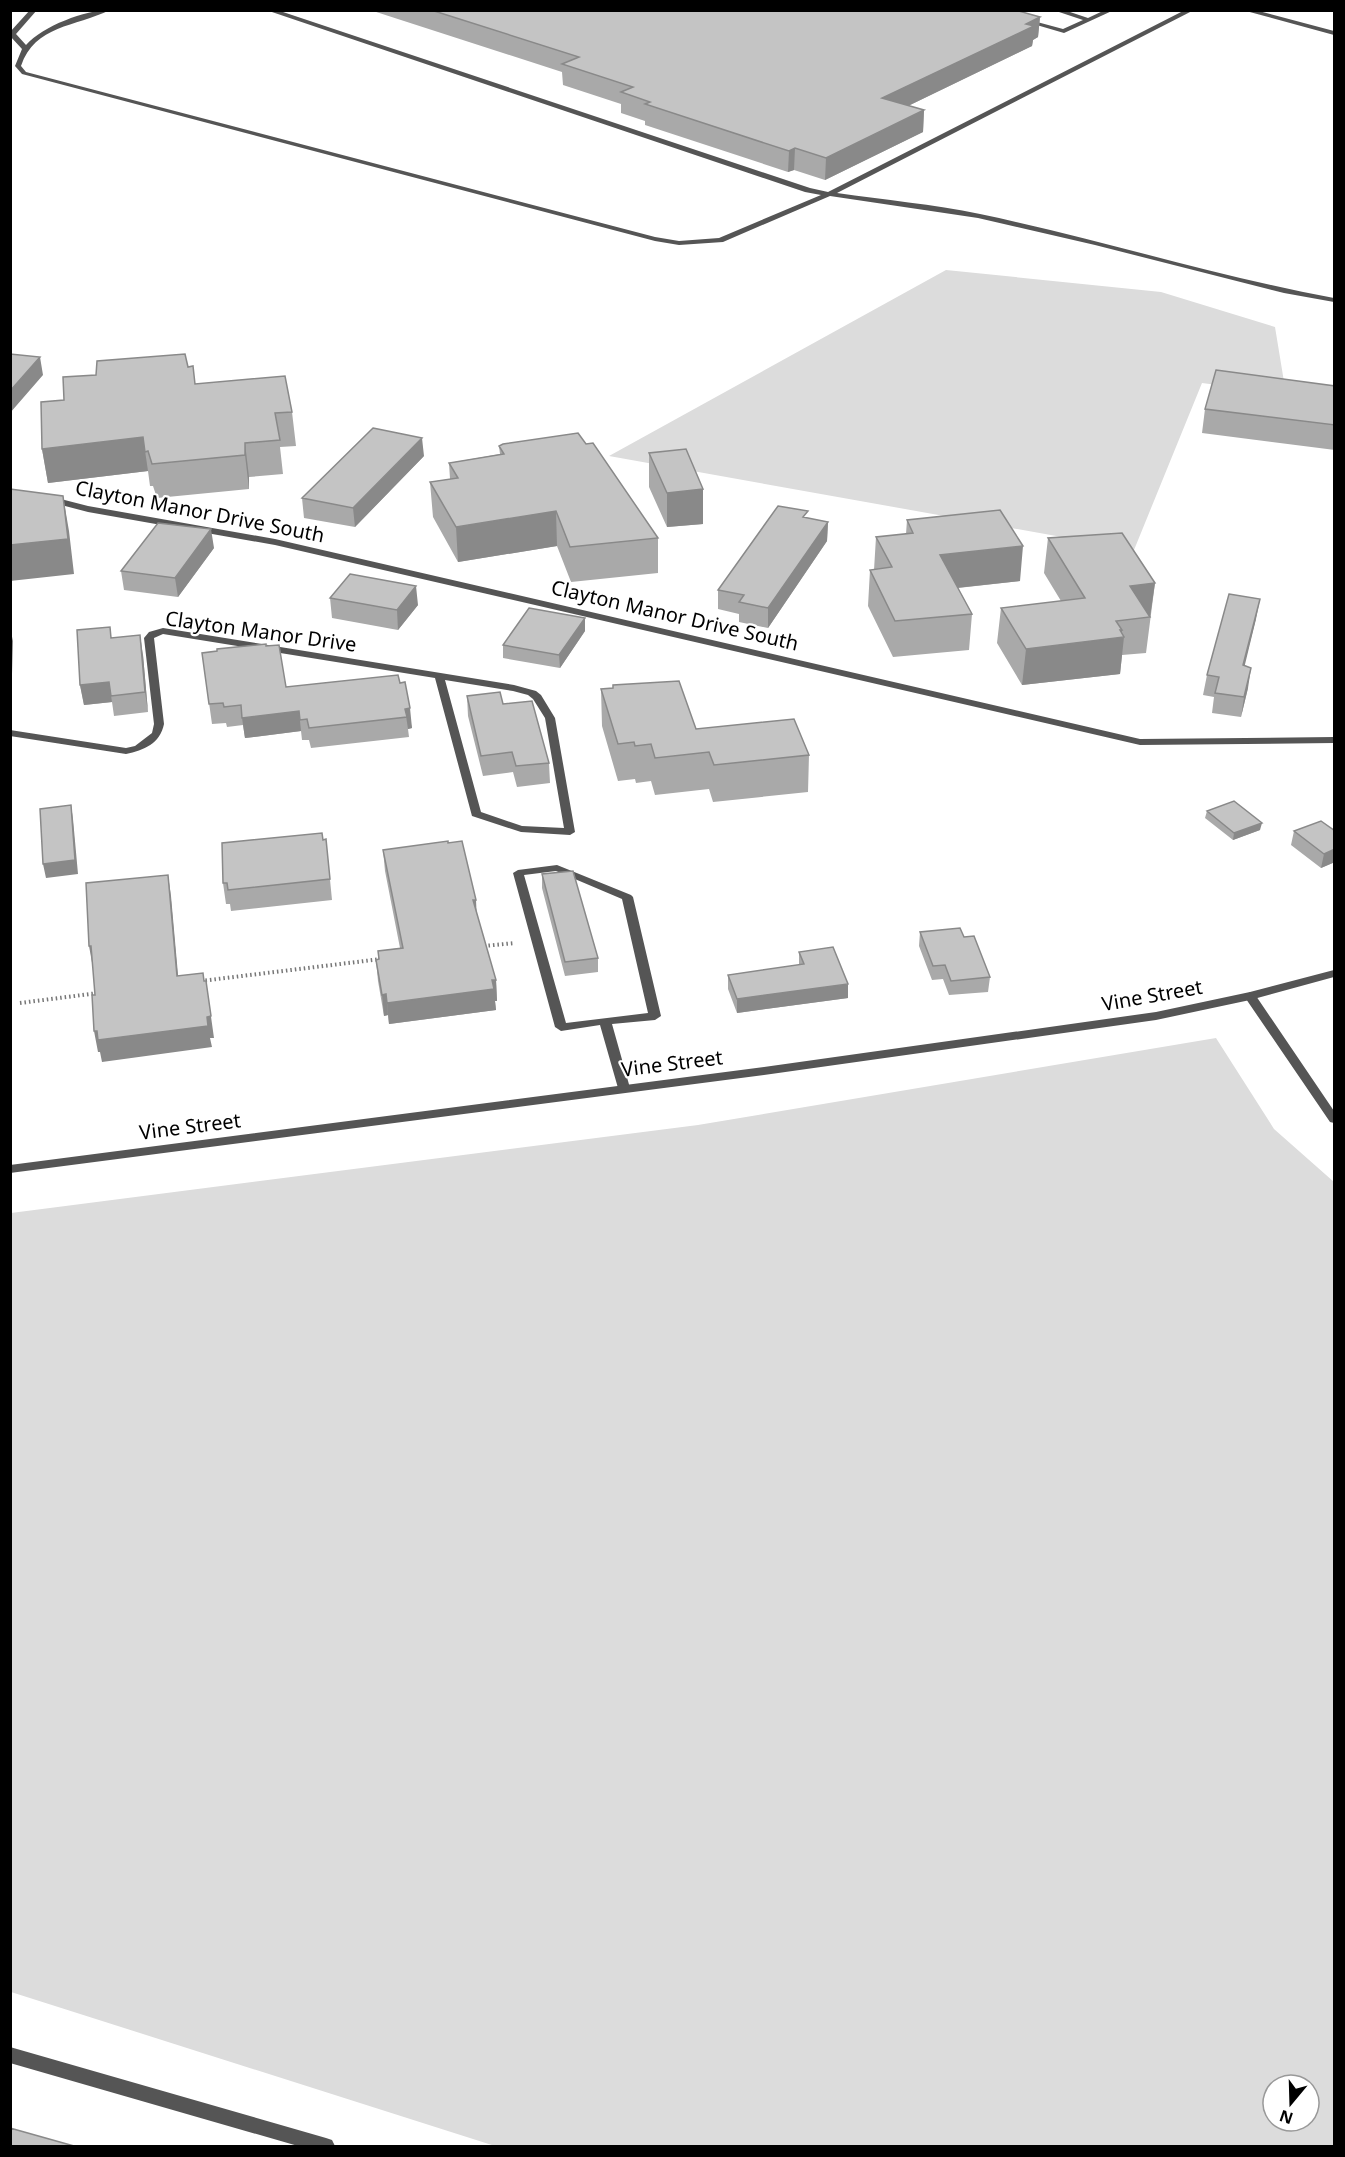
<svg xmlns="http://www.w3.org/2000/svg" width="1345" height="2157" font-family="'Noto Sans',sans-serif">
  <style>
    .green { fill: #dcdcdc; fill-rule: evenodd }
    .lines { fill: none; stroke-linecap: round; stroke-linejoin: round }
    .path { stroke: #777; stroke-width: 4; stroke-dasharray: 1.5 3; stroke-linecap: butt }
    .service { fill: #555; fill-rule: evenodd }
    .minor { fill: #555; fill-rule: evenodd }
    .tertiary { fill: #555; fill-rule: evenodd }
    .wall { fill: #a9a9a9 }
    .shaded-wall { fill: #898989 }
    .building { fill: #c4c4c4; stroke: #898989; stroke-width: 1.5 }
    .labels { text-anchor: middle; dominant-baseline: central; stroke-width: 4.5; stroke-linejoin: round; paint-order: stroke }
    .street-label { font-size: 20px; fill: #000; stroke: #fff }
  </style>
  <rect width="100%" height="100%" fill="#fff"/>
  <!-- green -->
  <path class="green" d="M946 270 1161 292 1275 327 1286 394 1202 383 1134 550 609 456Z
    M1216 1038 1274 1129 1334 1182V2146H495L11 1992V1213L698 1125ZM1273 2085H1309V2121H1273Z"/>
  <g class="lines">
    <!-- path -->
    <path class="path" d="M484 946 515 943
      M201 981 381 959
      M20 1003 98 993"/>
    <!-- service -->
    <path class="service" d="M30 10H37L16 34 26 45C43 26 85 10 110 10 75 27 35 25 21 66L26 72 655 237 679 241 719 238 821 195 805 192 266 10H277L810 188 828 192 1185 10H1194L837 193C884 200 933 204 980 214 1099 239 1215 276 1334 298V302L1284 293 1095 245 978 218 830 196 723 242 679 245 655 241 22 74 15 66 22 49 10 36V32Z
      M1053 10H1064L1088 18 1105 10H1114L1064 33 1023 21 1026 19 1063 29 1083 20Z
      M1255 10 1334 31V35L1246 11Z
      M557 865 631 895 633 897 661 1016 655 1020 612 1024 630 1088 628 1091 624 1092 618 1088 600 1025 561 1031 555 1027 513 873 518 870ZM556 871 622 899 648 1013 566 1023 524 875Z
      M10 2047 326 2138 332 2140 335 2146H298L10 2063Z"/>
    <!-- minor -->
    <path class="minor" d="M49 496 88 506 275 539 1140 739 1334 737V743L1140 745 275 545 88 512 46 501V497Z
      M163 628 514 685 536 691 541 695 555 718 575 832 570 835 521 832 472 816 435 678 163 634 154 638 164 724C160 744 144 750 126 754L10 736V730L126 748 135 746 152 733 154 724 144 638 149 632ZM445 680 513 691 528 695 533 699 545 718 564 828 522 826 481 812Z
      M1250 992 1254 993 1334 1111V1123L1330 1122 1244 996Z"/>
    <!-- tertiary -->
    <path class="tertiary" d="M1334 970V977L1250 1000 1156 1020 764 1075 10 1173V1165L764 1067 1156 1012 1250 992Z"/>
  </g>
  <!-- wall -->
  <path class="wall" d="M370 10H1015L1040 17 1038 37 1033 40 1032 46 908 106 924 110 923 132 825 180 794 170 788 172 645 125V121L621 113V104L563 85 562 72Z
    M193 366 195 384 292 412 296 446 280 447 283 474 249 477V489L157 498 153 486H150L148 471 48 483 42 449 188 367Z
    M1335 386V450L1202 433 1205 409Z
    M586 444 658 538V573L571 582 557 546 458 562 433 517 430 482 450 479 449 463 500 454 499 446Z
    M649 453 703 524 667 527 649 487Z
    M424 456 355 527 304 518 302 498Z
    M807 518 828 522 827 541 768 628 739 622V614L718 609V590Z
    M907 520 1020 581 958 588 972 614 969 650 893 657 868 606 870 570H874L876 537 906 534Z
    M1048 538 1155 583 1146 653 1122 655 1120 674 1022 685 997 643 1001 608 1061 601 1044 573Z
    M214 548 178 597 124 590 121 571Z
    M330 598 418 605 398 630 332 618Z
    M1256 619 1244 665 1248 688 1241 717 1212 713 1214 697 1203 695 1207 675Z
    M585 631 560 668 503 658V645Z
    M112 638 143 655 148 712 114 716 112 702 84 705 80 685Z
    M266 646 286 687 400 683 412 728 408 729 409 737 311 748 309 740H302L301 731 245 738 243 725 227 727 226 723 212 724 202 653Z
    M613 685 696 729 809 755 808 792 713 802 709 789 655 795 651 781 636 783 635 779 618 781 602 726 601 689 613 688Z
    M467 696 503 704 549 763 550 783 517 787 513 772 483 776 468 716Z
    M1207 811 1260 830 1233 840 1205 818Z
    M1294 831H1335V862L1321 868 1291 845Z
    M326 839 332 900 231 911 230 904H226L223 883 323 840Z
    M383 850 477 914 496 980 497 1001H495L496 1010 389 1024 388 1015 384 1016 378 981 376 960H378V951L400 948 385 871Z
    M542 874 598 958V972L565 976 542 888Z
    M920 932 964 937 990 977 988 992 949 995 943 979 932 980 919 946Z
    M799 952 848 998 737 1013 728 989V975L799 965Z"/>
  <!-- shaded-wall -->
  <path class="shaded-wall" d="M1040 17 1038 37 1033 40 1032 46 881 119 882 98Z
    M924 110 923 132 825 180 826 158Z
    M795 148 794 170 788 172 789 151Z
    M40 357 43 375 10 413V391Z
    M143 437 148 471 48 483 42 449Z
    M422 438 424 456 355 527 353 508Z
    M245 443 249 477V489L245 455Z
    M703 489V524L667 527V493Z
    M63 496 69 531 74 574 10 581V545Z
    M556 511 557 546 458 562 456 527Z
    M828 522 827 541 768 628V608Z
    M211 529 214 548 178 597 175 578Z
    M1023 546 1020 581 937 590 940 555Z
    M1155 583 1150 617 1130 586Z
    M416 586 418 605 398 630 397 610Z
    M1260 599 1256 619 1240 685 1243 665Z
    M585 618V631L560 668 559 655Z
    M10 628 13 641 12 674 10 664Z
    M1122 630 1121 638 1124 637 1120 674 1022 685 1026 649Z
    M140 635 143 655 148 712 145 692Z
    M1251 668 1248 688 1241 717 1244 697Z
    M109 682 112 702 84 705 80 685Z
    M410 708 412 728 408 729 405 709Z
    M299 711 301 731 245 738 242 718Z
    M71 805 73 819 78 874 46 878 43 864Z
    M1262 823 1260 830 1233 840 1234 833Z
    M1335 849V862L1321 868 1324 854Z
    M168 875 171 896 180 997 177 976Z
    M473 900H476L477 921Z
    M89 946H91L93 968Z
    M492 980H496L497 1001H495L496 1010 389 1024 387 1003Z
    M206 981 214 1038H210L212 1047 102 1062 100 1052H98L94 1031 207 1017Z
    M848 984V998L737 1013V999Z
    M386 994 388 1015 384 1016 382 995Z"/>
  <!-- building -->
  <path class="building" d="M431 10H1015L1040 17 1026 24 1034 26 882 98 924 110 826 158 795 148 789 151 645 104 650 102 621 92 633 87 562 64 579 57Z
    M10 354 40 357 10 391Z
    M185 354 188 367 193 366 195 384 285 376 292 412 275 413 280 440 245 443V455L152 464 148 451 145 452 143 437 42 449 41 402 64 400 63 377 96 375 97 361Z
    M1216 370 1335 386V425L1205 409Z
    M373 428 422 438 353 508 302 498Z
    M578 433 586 444 593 443 658 538 570 547 556 511 456 527 430 482 458 478 449 463 504 454 499 446 503 444Z
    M686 449 703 489 667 493 649 453Z
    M10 489 63 496 68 539 10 545Z
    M778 506 808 511 803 517 828 522 768 608 739 602 744 595 718 590Z
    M1000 510 1023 546 940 555 972 614 895 621 870 570 892 567 876 537 913 533 907 520Z
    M158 523 211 529 175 578 121 571Z
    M1122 533 1155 583 1130 586 1150 617 1116 621 1122 630H1120L1124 637 1026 649 1001 608 1085 598 1048 538Z
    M350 574 416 586 397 610 330 598Z
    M1229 594 1260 599 1243 665 1251 668 1244 697 1215 693 1219 677 1207 675Z
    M529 608 585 618 559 655 503 645Z
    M110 627 111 638 140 635 145 692 111 696 109 682 80 685 77 630Z
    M266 644V646L279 645 286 687 398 675 400 683 405 682 410 708 405 709 407 717 309 728 307 719 300 720 299 711 242 718 241 705 224 707 223 703 209 704 202 653 217 651V649Z
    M679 681 696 729 794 719 809 755 714 765 709 752 655 758 651 744 635 746 634 742 618 744 601 689 613 688V685Z
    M500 692 503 704 532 701 549 763 516 766 512 752 481 756 467 696Z
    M1234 801 1262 823 1234 833 1207 811Z
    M71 805 75 860 43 864 40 809Z
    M1321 821 1335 831V849L1324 854 1294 831Z
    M322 833 323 840 326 839 330 879 228 890 227 883H223L222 843Z
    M448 841V843L462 841 476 900H473L496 980H492L494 989 387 1003 386 994 382 995 376 960 379 959 378 951 403 948 383 850Z
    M573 871 598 958 565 962 542 874Z
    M168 875 177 976 203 973 204 981H206L211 1016 207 1017 208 1026 98 1040 97 1031H94L92 995H95L91 946H89L86 883Z
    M960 928 964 937 974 936 990 977 951 981 945 965 933 966 920 932Z
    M833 947 848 984 737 999 728 975 804 964 799 952Z
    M10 2128 74 2146H10Z"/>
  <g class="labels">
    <!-- street labels -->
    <g class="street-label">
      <text transform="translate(200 511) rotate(11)">Clayton Manor Drive South</text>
      <text transform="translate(675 615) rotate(13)">Clayton Manor Drive South</text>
      <text transform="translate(261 631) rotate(8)">Clayton Manor Drive</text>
      <text transform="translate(1152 995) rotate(-10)">Vine Street</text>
      <text transform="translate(672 1063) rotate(-7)">Vine Street</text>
      <text transform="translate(190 1126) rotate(-7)">Vine Street</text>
    </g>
  </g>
  <!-- border -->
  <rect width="1345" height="2157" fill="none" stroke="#000000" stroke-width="24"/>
  <!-- north arrow -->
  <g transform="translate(1291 2103) rotate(199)"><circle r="28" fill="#ffffff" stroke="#999999" stroke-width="1.5"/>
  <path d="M0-4.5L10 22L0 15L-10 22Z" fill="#000000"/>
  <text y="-9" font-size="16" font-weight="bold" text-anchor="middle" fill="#000000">N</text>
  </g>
</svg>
